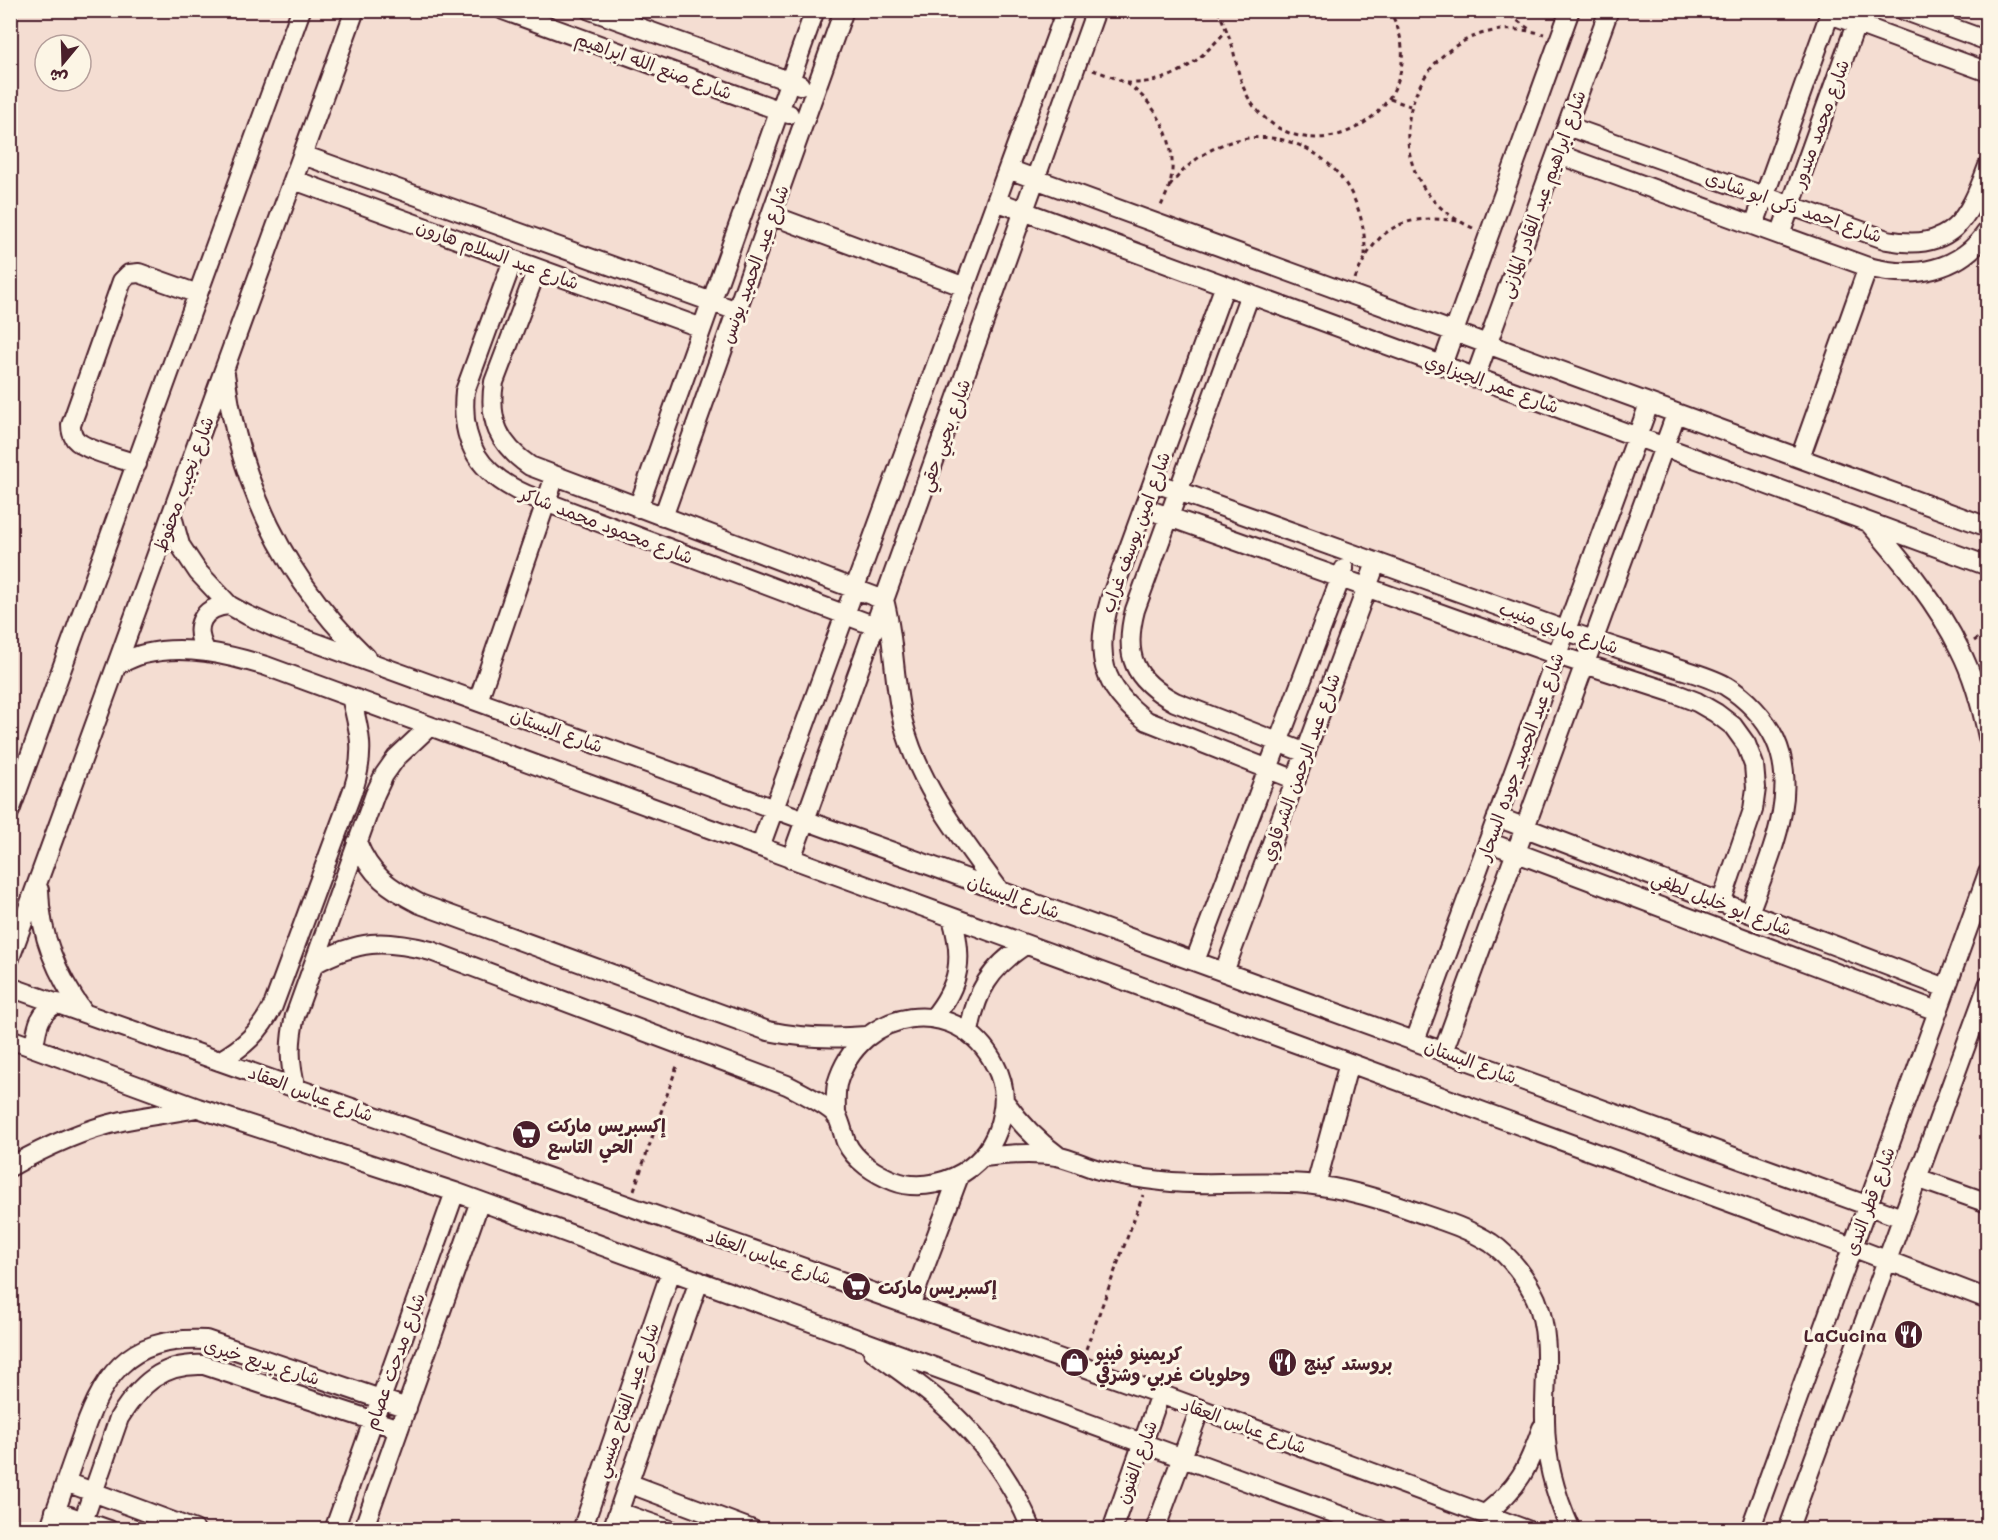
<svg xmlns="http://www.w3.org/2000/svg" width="1998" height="1540" font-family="Mali,'Playpen Sans Arabic',sans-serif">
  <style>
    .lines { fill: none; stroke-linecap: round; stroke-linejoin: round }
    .minor-casing { stroke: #4a1f2b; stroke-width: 22 }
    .path { stroke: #4a1f2b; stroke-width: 3; stroke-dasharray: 4.5 4.5; stroke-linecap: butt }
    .minor { stroke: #fcf5e5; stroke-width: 18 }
    .labels { text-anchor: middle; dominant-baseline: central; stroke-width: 6; stroke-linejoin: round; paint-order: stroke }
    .street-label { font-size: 18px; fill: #4a1f2b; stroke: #fcf5e5 }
    .poi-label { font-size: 18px; font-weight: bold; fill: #4a1f2b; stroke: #fcf5e5; text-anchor: start }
  </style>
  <rect width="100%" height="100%" fill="#f4ddd2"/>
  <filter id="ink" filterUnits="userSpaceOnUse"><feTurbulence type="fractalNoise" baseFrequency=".0167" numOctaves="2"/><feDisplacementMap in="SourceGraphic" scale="12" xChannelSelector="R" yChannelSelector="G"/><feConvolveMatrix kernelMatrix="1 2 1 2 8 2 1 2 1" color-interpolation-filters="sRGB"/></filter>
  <g filter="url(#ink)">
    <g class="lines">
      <defs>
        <path id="minor" d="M503 10 789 114
          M590 10 800 85
          M1903 10 1988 41
          M1830 14 1988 72
          M1567 126 1887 240C1952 252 1968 220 1988 166
          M1557 154 1868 267C1913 279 1960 272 1988 230
          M303 155 737 311
          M1008 169 1988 527
          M294 180 702 328
          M996 201 1988 566
          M771 215 965 287
          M1754 225 1831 10
          M1780 235 1861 10
          M513 260 465 391C460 443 479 474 527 495L875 626
          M537 269 494 382C488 420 498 444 530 466L884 600C895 640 893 682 903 722 919 786 962 839 1000 891
          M1225 285 1110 600C1094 654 1101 687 1147 721L1296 780
          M1250 294 1135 610C1123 656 1134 680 1175 702L1306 753
          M1442 365 1570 10
          M225 374C239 484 286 580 366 657
          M1475 378 1609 10
          M1800 458 1868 267
          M137 464C122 459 84 450 75 439 72 435 71 430 71 425L122 281 129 274 139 273 198 294
          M1153 482C1288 531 1424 579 1559 628 1594 641 1631 652 1666 664 1686 671 1708 676 1726 686 1746 698 1765 718 1775 739 1801 795 1768 859 1749 913
          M638 508 815 10
          M1144 508 1557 655 1674 693 1697 702 1716 713 1733 726 1746 744 1754 765 1756 788 1753 810 1721 903
          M172 516 180 545 198 572 229 605 247 615 278 629 1902 1218
          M663 517 844 10
          M1869 523C1903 562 1937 603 1960 650 1974 677 1982 708 1988 737
          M206 651C192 627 202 607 229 605
          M118 664C126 661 135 656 144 654 185 644 226 654 266 666L1852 1247 1988 1299
          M478 701 555 476
          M10 811 301 10
          M1497 817 1946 988
          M357 842C370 875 389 888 420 904L768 1031C801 1038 832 1039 866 1036
          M1488 842 1937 1011
          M760 847 1066 10
          M791 859 1096 10
          M39 890C40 936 57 975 84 1013
          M10 958 355 10
          M1195 961 1344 569
          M314 964C359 940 382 939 431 951L787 1085C799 1091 829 1106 837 1116 841 1123 843 1134 846 1142 855 1161 876 1174 894 1181 919 1191 952 1182 971 1167 989 1153 998 1136 1002 1114 1006 1097 1003 1080 995 1065 958 992 859 1007 837 1084 835 1094 836 1106 836 1116
          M1224 972 1376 563
          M10 987 1160 1394 1527 1530
          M933 1018C960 985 964 959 952 918
          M969 1032C976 991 990 968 1025 945
          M10 1039 198 1108 455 1192 1380 1530
          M1415 1041 1649 404
          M34 1047C37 1027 38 1013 58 1003
          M1443 1052 1676 414
          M219 1061C244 1047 260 1032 273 1006L354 787C365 751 360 733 351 697
          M296 1088C289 1063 289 1042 295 1016L375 794 384 775 396 758 430 726
          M1005 1102C1020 1123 1036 1140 1057 1155
          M984 1157C1008 1154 1032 1152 1056 1156 1071 1159 1085 1166 1099 1170 1120 1175 1141 1179 1162 1181 1210 1187 1258 1179 1306 1184 1346 1188 1383 1200 1420 1213 1444 1221 1469 1229 1491 1243 1510 1256 1527 1279 1536 1299 1552 1337 1544 1380 1545 1420 1545 1458 1555 1495 1571 1530
          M10 1167C45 1147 83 1130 122 1121 147 1116 172 1113 196 1108
          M1917 1178 1988 1203
          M1316 1185 1349 1063
          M910 1306 959 1176
          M873 1351C894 1367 918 1383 939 1401 979 1436 1012 1480 1032 1530
          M66 1482 195 1530
          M628 1483 753 1530
          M55 1511 109 1530
          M619 1512 670 1530
          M1485 1514C1519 1487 1528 1468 1542 1428
          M49 1530C59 1502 68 1474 78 1447 102 1377 124 1336 206 1340L407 1408
          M80 1530 119 1418C140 1384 162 1363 204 1365L399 1429
          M334 1530 455 1192
          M363 1530 480 1201
          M582 1530 671 1271
          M612 1530 699 1281
          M1112 1530 1160 1394
          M1155 1530 1200 1409
          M1750 1530 1988 873
          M1788 1530 1988 985"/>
      </defs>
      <!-- minor casing -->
      <use href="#minor" class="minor-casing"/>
      <!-- path -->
      <path class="path" d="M1218 10C1223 22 1228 33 1232 45 1237 65 1240 87 1253 105 1315 187 1444 101 1389 10
        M1503 10 1529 29
        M10 38 20 10
        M1093 70C1104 74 1117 78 1127 84 1159 105 1179 146 1170 184 1168 192 1164 199 1161 206
        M1126 83C1174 84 1197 63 1227 30
        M1390 99 1410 106
        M1170 186C1239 94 1368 141 1365 256
        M1473 228C1351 174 1415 0 1544 34
        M1355 279C1376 228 1402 213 1458 221
        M1974 641 1988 631
        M634 1190 678 1063
        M1086 1349 1143 1195"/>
      <!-- minor -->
      <use href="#minor" class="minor"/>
    </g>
  </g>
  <!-- icons -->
  <defs>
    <symbol id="supermarket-disc" viewBox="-11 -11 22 22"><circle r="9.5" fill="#4a1f2b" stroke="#fcf5e5"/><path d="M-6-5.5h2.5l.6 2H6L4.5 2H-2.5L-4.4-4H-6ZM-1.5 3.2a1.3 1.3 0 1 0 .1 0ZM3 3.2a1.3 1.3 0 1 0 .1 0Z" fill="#fff"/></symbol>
    <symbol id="restaurant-disc" viewBox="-11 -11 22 22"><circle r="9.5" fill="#4a1f2b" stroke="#fcf5e5"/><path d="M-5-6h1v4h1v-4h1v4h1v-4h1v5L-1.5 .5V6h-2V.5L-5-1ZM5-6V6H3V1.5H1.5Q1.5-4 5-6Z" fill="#fff"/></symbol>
    <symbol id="shop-disc" viewBox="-11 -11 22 22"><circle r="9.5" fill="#4a1f2b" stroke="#fcf5e5"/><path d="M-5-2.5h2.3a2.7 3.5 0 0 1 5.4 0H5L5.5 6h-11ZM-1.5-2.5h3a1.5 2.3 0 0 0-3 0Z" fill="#fff"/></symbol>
  </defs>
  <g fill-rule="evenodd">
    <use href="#supermarket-disc" x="510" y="1118" width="33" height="33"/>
    <use href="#supermarket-disc" x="840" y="1270" width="33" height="33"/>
    <use href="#restaurant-disc" x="1892" y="1318" width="33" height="33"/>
    <use href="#shop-disc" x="1058" y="1346" width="33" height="33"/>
    <use href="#restaurant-disc" x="1266" y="1346" width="33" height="33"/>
  </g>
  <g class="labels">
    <!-- street labels -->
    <g class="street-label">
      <text transform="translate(654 65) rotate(20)">شارع صنع الله ابراهيم</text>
      <text transform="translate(1820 123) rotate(-70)">شارع محمد مندور</text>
      <text transform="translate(1542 194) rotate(-70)">شارع ابراهيم عبد القادر المازنى</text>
      <text transform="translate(1794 206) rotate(19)">شارع احمد ذكى ابو شادى</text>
      <text transform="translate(498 254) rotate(20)">شارع عبد السلام هارون</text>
      <text transform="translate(754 264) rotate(-70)">شارع عبد الحميد يونس</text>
      <text transform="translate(1492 383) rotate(20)">شارع عمر الجيزاوي</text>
      <text transform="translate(944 435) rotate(-70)">شارع يحيي حقي</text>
      <text transform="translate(183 484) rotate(-70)">شارع نجيب محفوظ</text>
      <text transform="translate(607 525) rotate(21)">شارع محمود محمد شاكر</text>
      <text transform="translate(1135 532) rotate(-70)">شارع امين يوسف غراب</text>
      <text transform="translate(1559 627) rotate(19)">شارع ماري منيب</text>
      <text transform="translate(557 730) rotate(20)">شارع البستان</text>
      <text transform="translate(1520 756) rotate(-70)">شارع عبد الحميد جوده السحار</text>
      <text transform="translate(1300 767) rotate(-70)">شارع عبد الرحمن الشرقاوي</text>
      <text transform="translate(1014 896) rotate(20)">شارع البستان</text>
      <text transform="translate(1722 903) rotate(21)">شارع ابو خليل لطفي</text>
      <text transform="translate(1471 1061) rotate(20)">شارع البستان</text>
      <text transform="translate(311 1093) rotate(20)">شارع عباس العقاد</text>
      <text transform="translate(1869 1201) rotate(-70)">شارع قطر الندى</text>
      <text transform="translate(769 1256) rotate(20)">شارع عباس العقاد</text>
      <text transform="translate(262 1361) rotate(17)">شارع بديع خيرى</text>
      <text transform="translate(394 1361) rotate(-70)">شارع مدحت عصام</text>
      <text transform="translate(626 1400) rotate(-71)">شارع عبد الفتاح منسي</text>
      <text transform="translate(1244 1425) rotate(20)">شارع عباس العقاد</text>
      <text transform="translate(1136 1462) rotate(-70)">شارع الفنون</text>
    </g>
    <!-- poi labels -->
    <g class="poi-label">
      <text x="547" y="1125">إكسبريس ماركت<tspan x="547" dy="21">الحي التاسع</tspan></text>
      <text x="878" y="1287">إكسبريس ماركت</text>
      <text x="1887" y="1335" text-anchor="end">LaCucina</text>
      <text x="1096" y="1353">كريمينو فينو<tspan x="1096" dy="21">وحلويات غربي وشرقي</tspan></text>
      <text x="1304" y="1363">بروستد كينج</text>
    </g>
  </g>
  <!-- margin -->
  <rect width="1998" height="1540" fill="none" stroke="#fcf5e5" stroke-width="36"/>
  <rect x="18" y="18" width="1962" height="1504" fill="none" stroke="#4a1f2b" stroke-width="2" filter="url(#ink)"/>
  <!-- north arrow -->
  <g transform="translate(63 63) rotate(199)"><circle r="28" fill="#fcf5e5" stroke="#b59f9b" stroke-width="1.5"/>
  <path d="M0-4.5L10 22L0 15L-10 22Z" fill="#4a1f2b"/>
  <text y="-9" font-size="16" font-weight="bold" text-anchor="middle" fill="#4a1f2b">ش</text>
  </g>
</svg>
